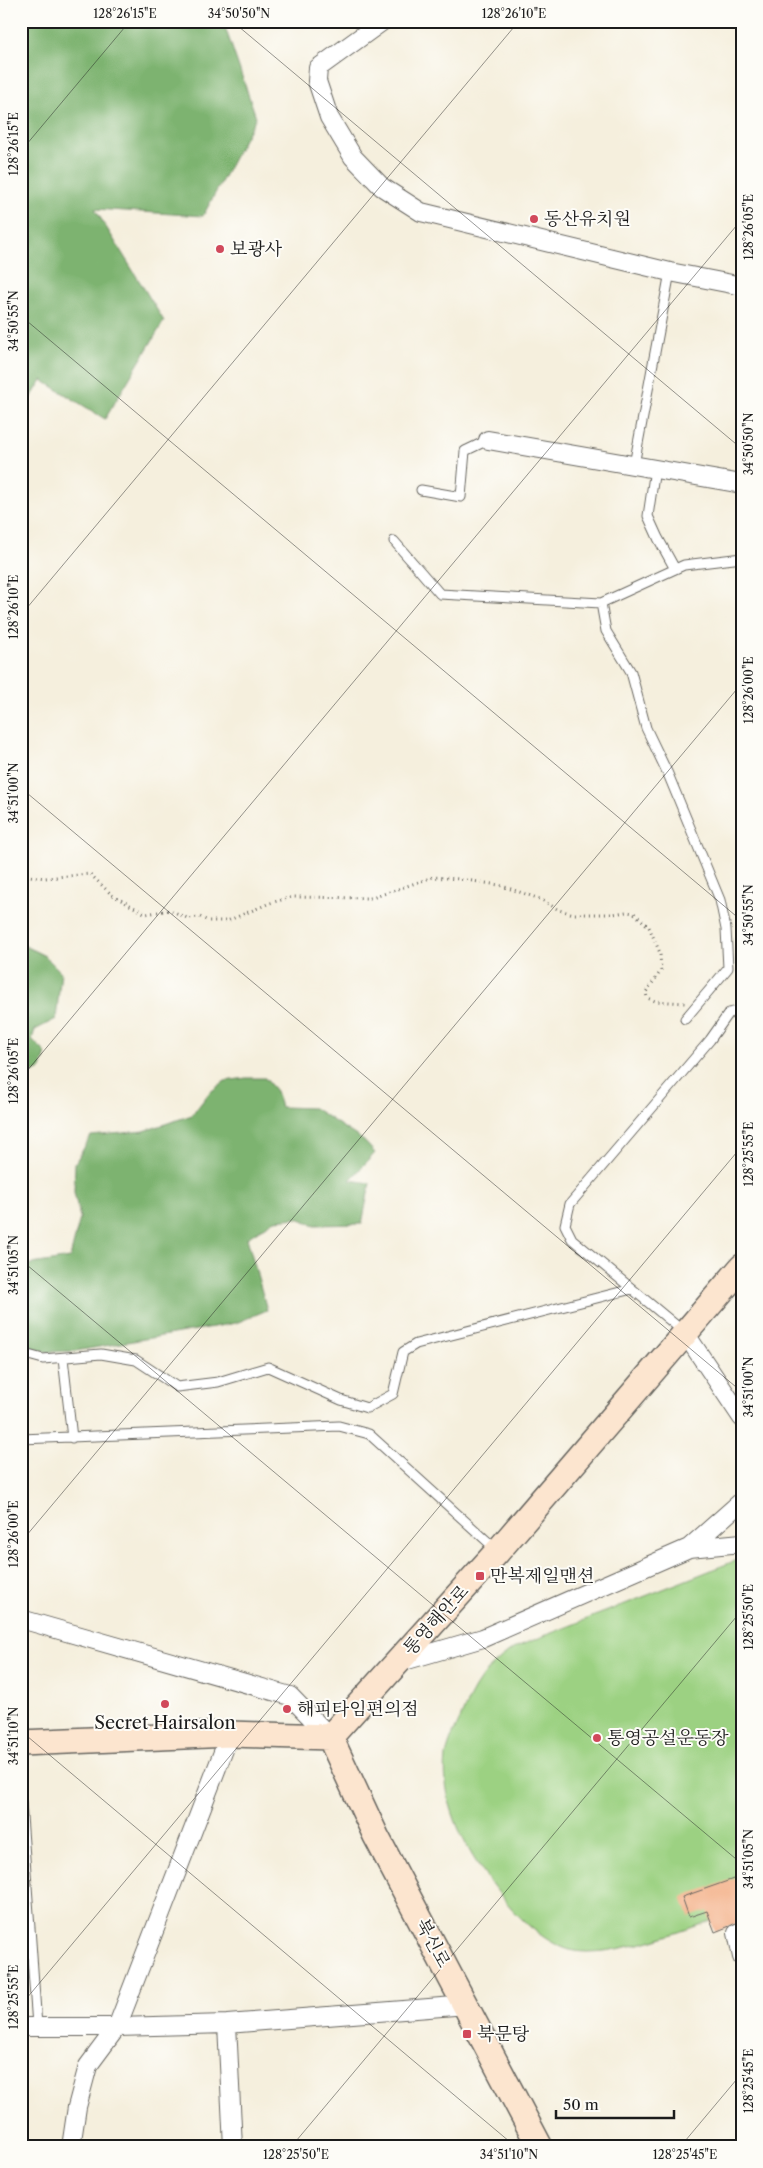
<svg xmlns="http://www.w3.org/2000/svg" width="763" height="2168" font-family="'Libre Caslon Text','Noto Serif KR',serif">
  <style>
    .green { fill: #9cd182; stroke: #5c764f }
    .forest { fill: #7db370; stroke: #4c6846 }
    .building { fill: #f3a77b }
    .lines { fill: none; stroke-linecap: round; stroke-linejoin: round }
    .lane-casing { stroke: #686660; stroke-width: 11 }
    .street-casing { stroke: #686660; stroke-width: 20 }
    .secondary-casing { stroke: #686660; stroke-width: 28 }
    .path { stroke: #686660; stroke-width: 3; stroke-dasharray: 1 4; stroke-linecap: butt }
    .lane { stroke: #fff; stroke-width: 9 }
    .street { stroke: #fff; stroke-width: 18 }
    .secondary { stroke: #fce5cf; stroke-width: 25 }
    .ticks { fill: none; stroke: #1c1c1c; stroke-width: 1; stroke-opacity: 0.45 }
    .poi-dot { fill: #d1495b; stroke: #fdfcf7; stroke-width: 2 }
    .labels { text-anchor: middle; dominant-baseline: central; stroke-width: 4; stroke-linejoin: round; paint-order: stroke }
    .poi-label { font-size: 18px; fill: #1c1c1c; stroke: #fdfcf7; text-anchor: start }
    .street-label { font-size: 18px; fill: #1c1c1c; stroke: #fdfcf7 }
    .neatline { fill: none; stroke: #1c1c1c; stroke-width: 2 }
    .ticks-label { font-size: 12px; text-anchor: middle; fill: #1c1c1c }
  </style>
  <rect width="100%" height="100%" fill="#fdfcf7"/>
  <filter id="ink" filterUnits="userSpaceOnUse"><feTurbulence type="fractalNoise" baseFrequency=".02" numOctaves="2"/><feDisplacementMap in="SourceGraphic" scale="10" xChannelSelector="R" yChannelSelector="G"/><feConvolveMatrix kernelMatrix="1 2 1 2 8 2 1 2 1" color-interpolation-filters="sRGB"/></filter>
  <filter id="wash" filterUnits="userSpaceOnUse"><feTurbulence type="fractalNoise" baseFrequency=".0096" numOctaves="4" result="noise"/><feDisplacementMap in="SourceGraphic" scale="20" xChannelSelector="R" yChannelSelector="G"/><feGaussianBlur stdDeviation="1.12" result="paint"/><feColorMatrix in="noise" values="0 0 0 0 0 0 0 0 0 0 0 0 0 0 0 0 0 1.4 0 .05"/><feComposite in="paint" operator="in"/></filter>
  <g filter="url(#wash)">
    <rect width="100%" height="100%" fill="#f5efdd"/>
    <!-- green -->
    <path class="green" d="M742 1558V1909C701 1924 611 1961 570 1950 543 1942 519 1918 502 1897 470 1859 440 1807 446 1756 448 1743 456 1728 461 1717 475 1683 486 1668 516 1647Z"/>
    <!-- forest -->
    <path class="forest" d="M21 21H223L256 117 203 216 95 209 164 321 105 419 42 380 21 414Z
      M21 944 45 956 61 972 56 1019 35 1030 32 1039 46 1053 41 1069 30 1074 21 1064Z
      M246 1078H265L276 1091 281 1107 314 1108 364 1141 375 1153 350 1180 370 1183 362 1224 315 1225 297 1218 275 1220 247 1238 267 1310 236 1323 76 1351 48 1352 21 1346V1263L26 1265 70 1258 80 1218 74 1192 75 1163 91 1136 144 1131 192 1115 209 1093 225 1081Z"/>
    <g id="blocks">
      <!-- building -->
      <path class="building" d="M742 1876V1921L715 1932 707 1911 689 1917 682 1897Z"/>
    </g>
  </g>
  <g filter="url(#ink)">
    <use href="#blocks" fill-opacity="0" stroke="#686660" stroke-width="1"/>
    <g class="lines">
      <defs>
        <path id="lane" d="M634 465 670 272
          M655 469 648 516 658 538 675 569
          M421 490 461 497 465 451 488 440
          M394 541 440 594 601 603 684 565 742 558
          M601 603 606 631 631 672 646 728 668 774 720 900 726 929 728 968 685 1019
          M684 1332 572 1239 565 1225 570 1204 710 1040 729 1013 742 1010
          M21 1353 43 1359 101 1354 136 1360 177 1387 218 1382 268 1367 341 1400 367 1408 393 1394 403 1352 416 1344 632 1289
          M63 1358 72 1438
          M21 1439 339 1426 369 1434 498 1551
          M21 1802 37 2026"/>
        <path id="street" d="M383 21 318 68 317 81 329 117 353 157 382 187 421 212 670 272 742 286
          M488 440 742 484
          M685 1333 742 1418
          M689 1548 742 1543
          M21 1619 290 1696 330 1737
          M397 1663 483 1638 689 1548 742 1501
          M742 1931 737 1933 742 1957
          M227 2024 233 2147
          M21 2027H117L227 2024 467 2005
          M71 2147 77 2107 88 2066 117 2027 230 1734"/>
        <path id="secondary" d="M330 1737 376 1836 540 2147
          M21 1743 230 1734 330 1737 498 1551 742 1267"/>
      </defs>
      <!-- lane casing -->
      <use href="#lane" class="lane-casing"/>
      <!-- street casing -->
      <use href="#street" class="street-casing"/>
      <!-- secondary casing -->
      <use href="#secondary" class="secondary-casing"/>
      <!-- path -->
      <path class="path" d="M21 875 45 878 90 874 112 895 146 914 170 910 187 918 200 917 208 921H227L270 903 292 897 372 898 433 877 459 879 499 885 540 899 559 910 574 914H613L626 912 634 913 649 927 660 953 661 971 646 992 647 998 655 1001 685 1003"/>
      <!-- lane -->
      <use href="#lane" class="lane"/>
      <!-- street -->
      <use href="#street" class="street"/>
      <!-- secondary -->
      <use href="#secondary" class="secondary"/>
    </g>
  </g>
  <!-- ticks -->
  <path class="ticks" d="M232 21 742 449M21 151 130 21M21 316 742 921M21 615 519 21M21 788 742 1392M21 1078 742 219M21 1260 742 1864M21 1542 742 683M21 1731 516 2147M21 2005 742 1146M291 2147 742 1610M680 2147 742 2073"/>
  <!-- markers -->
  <g class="poi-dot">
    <circle cx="534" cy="219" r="5"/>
    <circle cx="220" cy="249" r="5"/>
    <rect x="475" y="1571" width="10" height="10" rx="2.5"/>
    <circle cx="165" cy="1704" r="5"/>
    <circle cx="287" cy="1709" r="5"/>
    <circle cx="597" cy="1738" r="5"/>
    <rect x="462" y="2029" width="10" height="10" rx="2.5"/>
  </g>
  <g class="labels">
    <!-- poi labels -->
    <g class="poi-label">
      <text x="544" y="219">동산유치원</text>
      <text x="230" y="249">보광사</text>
      <text x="490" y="1576">만복제일맨션</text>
      <text x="297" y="1709">해피타임편의점</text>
      <text x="165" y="1723" text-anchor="middle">Secret Hairsalon</text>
      <text x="607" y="1738">통영공설운동장</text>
      <text x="477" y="2034">북문탕</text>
    </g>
    <!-- street labels -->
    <g class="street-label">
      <text transform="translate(436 1620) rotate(-48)">통영해안로</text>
      <text transform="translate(433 1943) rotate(62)">북신로</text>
    </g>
  </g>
  <!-- margin -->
  <rect width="763" height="2168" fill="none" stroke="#fdfcf7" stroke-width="55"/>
  <!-- scale -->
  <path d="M556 2110v8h118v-8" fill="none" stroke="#1c1c1c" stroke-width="2.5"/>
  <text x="563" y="2110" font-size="15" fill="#1c1c1c" stroke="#fdfcf7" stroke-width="4" paint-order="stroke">50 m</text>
  <rect x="28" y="28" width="708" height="2112" class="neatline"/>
  <g class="ticks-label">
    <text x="125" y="18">128°26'15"E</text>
    <text x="239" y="18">34°50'50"N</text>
    <text x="514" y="18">128°26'10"E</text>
    <text transform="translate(14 144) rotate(-90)" y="4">128°26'15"E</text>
    <text transform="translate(749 227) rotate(-90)" y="4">128°26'05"E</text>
    <text transform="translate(14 321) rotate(-90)" y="4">34°50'55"N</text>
    <text transform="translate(749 444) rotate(-90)" y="4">34°50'50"N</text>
    <text transform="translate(14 607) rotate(-90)" y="4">128°26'10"E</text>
    <text transform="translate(749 690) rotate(-90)" y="4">128°26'00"E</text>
    <text transform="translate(14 793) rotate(-90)" y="4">34°51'00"N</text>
    <text transform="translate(749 915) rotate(-90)" y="4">34°50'55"N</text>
    <text transform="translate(14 1071) rotate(-90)" y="4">128°26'05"E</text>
    <text transform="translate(749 1154) rotate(-90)" y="4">128°25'55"E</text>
    <text transform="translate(14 1265) rotate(-90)" y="4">34°51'05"N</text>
    <text transform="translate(749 1387) rotate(-90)" y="4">34°51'00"N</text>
    <text transform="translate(14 1534) rotate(-90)" y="4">128°26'00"E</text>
    <text transform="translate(749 1617) rotate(-90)" y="4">128°25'50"E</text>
    <text transform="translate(14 1736) rotate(-90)" y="4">34°51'10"N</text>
    <text transform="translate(749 1859) rotate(-90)" y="4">34°51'05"N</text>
    <text transform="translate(14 1997) rotate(-90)" y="4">128°25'55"E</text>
    <text transform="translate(749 2081) rotate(-90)" y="4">128°25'45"E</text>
    <text x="296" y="2159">128°25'50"E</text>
    <text x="509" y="2159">34°51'10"N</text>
    <text x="685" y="2159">128°25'45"E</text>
  </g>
</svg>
